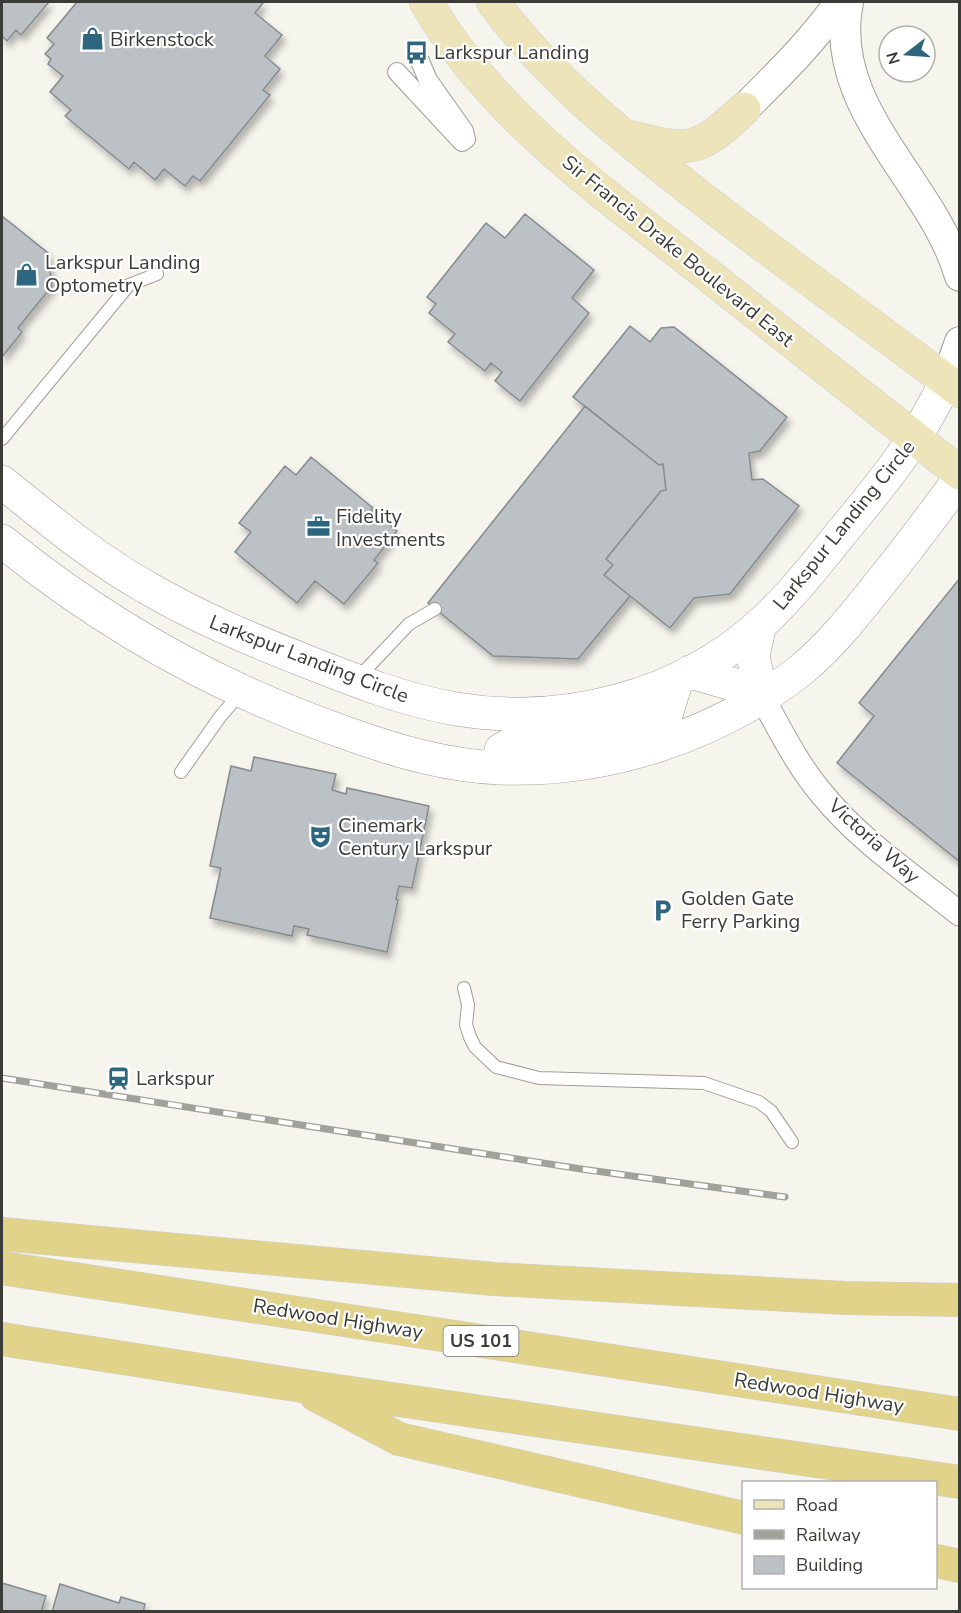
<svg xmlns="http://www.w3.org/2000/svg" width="961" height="1613" font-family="'Nunito Sans',sans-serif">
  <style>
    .building { fill: #bbc1c5; stroke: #858b8e; stroke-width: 1.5; filter: url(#shadow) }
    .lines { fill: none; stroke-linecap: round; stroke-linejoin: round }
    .service-casing { stroke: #9e9d97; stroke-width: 14 }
    .pedestrian-casing { stroke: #9e9d97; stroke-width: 20 }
    .minor-casing { stroke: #9e9d97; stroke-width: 26 }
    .tertiary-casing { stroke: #9e9d97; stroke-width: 32 }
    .secondary-casing { stroke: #9e9d97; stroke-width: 34 }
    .primary-casing { stroke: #d0d0cf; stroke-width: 34 }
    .motorway-casing { stroke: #d0d0cf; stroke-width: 34 }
    .service { stroke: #fff; stroke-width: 12 }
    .pedestrian { stroke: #fff; stroke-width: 18 }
    .minor { stroke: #fff; stroke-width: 24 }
    .tertiary { stroke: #fff; stroke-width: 30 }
    .secondary { stroke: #fff; stroke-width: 33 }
    .primary { stroke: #ede5b9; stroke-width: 33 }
    .motorway { stroke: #e1d38a; stroke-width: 33 }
    .rail-casing { stroke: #a1a19b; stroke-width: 7 }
    .rail { stroke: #fff; stroke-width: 4.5; stroke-dasharray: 14; stroke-linecap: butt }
    .labels { text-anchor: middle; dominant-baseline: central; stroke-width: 4.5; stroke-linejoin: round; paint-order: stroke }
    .shield { fill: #fff; stroke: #767674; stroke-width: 1.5 }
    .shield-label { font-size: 18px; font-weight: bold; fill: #3b3b38 }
    .poi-label { font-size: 20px; fill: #3b3b38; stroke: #fff; text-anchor: start }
    .street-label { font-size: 20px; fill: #3b3b38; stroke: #fff }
  </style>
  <defs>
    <filter id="shadow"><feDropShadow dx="3.5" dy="6" stdDeviation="3" flood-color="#0004"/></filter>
  </defs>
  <rect width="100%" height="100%" fill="#f5f4ed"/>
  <!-- building -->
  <path class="building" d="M2 2H49L21 35 16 30 7 41 2 36Z
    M77 2H261L263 3 255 13 282 35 265 56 280 69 263 90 270 95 200 181 193 176 185 186 164 169 155 180 134 162 129 169 65 116 71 110 50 92 63 76 48 64 51 59 45 54 54 44 47 38Z
    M525 214 594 270 572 298 589 313 520 401 495 381 502 372 491 363 485 371 448 342 455 334 429 313 436 304 427 297 486 223 505 238Z
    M2 216 48 253 52 286 18 328 22 332 2 357Z
    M630 326 650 342 661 328 674 327 787 417 760 451 749 453 752 480 763 479 799 506 730 594 694 598 670 628 604 575 613 565 606 559 661 491 666 490 663 464 659 465 573 397Z
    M585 406 659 465 663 464 666 490 661 491 606 559 613 565 604 575 630 596 578 659 493 656 428 603Z
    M311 457 373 508 371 510 397 531 374 560 378 563 344 604 315 581 297 603 235 552 251 532 239 523 285 466 296 475Z
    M960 578V862L837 763 874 716 859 703Z
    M254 757 336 774 332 790 346 794 347 788 429 806 412 888 399 886 396 899 398 900 387 952 307 935 309 929 294 926 292 936 210 918 221 868 210 866 231 766 251 771Z
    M2 1583 46 1596 41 1612H2Z
    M60 1584 119 1603 121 1597 145 1604 143 1612H52Z"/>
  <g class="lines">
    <defs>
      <path id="service" d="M2 439 129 285 157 274
        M358 678 409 624 435 609
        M181 772 220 717 242 691
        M464 988 468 1005 466 1025 470 1037 475 1047 496 1067 539 1078 704 1083 759 1102 771 1111 792 1142"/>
      <path id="pedestrian" d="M397 72 462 142 466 139 464 131 428 80 416 52"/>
      <path id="minor" d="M762 697C780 730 798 766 822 794 860 841 913 876 960 914"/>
      <path id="tertiary" d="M848 2C826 108 933 182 960 276
        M744 109C779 74 812 42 840 2
        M946 381 960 342"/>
      <path id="secondary" d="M2 482C48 519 94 558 146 587 197 617 252 640 308 662 356 681 404 700 456 709 564 727 680 697 762 623 790 597 814 567 838 537 879 487 919 440 946 381
        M2 541C104 624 221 690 346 733 396 751 447 766 500 768 606 772 717 736 801 670 830 646 854 616 877 587 906 551 933 516 960 478
        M760 624 753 656 762 697
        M690 672 732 684 762 697
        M498 768 501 750 513 743H552L618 733 666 715 677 679"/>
      <path id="primary" d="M426 2C491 115 602 192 703 271 789 339 873 406 960 473
        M493 2C551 81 627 140 704 200 788 265 875 327 960 391
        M630 137C690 153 699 151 744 109"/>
      <path id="motorway" d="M2 1234 494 1279 845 1298 960 1300
        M2 1268 960 1414
        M2 1339 296 1385 960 1482
        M316 1395 399 1439 744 1518
        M936 1561 960 1566"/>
    </defs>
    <!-- service casing -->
    <use href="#service" class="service-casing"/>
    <!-- pedestrian casing -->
    <use href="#pedestrian" class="pedestrian-casing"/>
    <!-- minor casing -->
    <use href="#minor" class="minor-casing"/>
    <!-- tertiary casing -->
    <use href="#tertiary" class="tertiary-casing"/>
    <!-- secondary casing -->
    <use href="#secondary" class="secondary-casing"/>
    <!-- primary casing -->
    <use href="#primary" class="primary-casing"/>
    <!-- motorway casing -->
    <use href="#motorway" class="motorway-casing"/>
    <!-- service -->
    <use href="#service" class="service"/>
    <!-- pedestrian -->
    <use href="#pedestrian" class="pedestrian"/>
    <!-- minor -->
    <use href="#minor" class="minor"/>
    <!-- tertiary -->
    <use href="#tertiary" class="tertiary"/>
    <!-- secondary -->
    <use href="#secondary" class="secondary"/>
    <!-- primary -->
    <use href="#primary" class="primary"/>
    <!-- motorway -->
    <use href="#motorway" class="motorway"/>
    <defs>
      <path id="rail" d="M2 1078 581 1169 785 1197"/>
    </defs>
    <!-- rail casing -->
    <use href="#rail" class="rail-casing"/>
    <!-- rail -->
    <use href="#rail" class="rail"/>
  </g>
  <!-- icons -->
  <defs>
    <symbol id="shop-bare" viewBox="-9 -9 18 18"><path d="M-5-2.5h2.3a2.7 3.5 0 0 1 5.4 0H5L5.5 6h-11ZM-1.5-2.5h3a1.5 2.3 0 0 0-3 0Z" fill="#2e657f" stroke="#fff" stroke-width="2.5" paint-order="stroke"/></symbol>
    <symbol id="bus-bare" viewBox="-9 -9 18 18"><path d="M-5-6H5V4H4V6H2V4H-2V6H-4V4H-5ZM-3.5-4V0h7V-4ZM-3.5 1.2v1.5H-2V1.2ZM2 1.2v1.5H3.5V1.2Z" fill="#2e657f" stroke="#fff" stroke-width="2.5" paint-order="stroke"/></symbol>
    <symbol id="office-bare" viewBox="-9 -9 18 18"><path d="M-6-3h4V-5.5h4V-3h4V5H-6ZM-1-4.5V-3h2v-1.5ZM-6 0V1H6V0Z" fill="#2e657f" stroke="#fff" stroke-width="2.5" paint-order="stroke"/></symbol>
    <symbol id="theatre-bare" viewBox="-9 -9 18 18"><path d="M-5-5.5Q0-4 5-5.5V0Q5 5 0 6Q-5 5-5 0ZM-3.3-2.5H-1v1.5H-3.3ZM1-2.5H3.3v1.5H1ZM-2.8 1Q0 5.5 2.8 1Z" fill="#2e657f" stroke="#fff" stroke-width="2.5" paint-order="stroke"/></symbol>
    <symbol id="parking-bare" viewBox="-9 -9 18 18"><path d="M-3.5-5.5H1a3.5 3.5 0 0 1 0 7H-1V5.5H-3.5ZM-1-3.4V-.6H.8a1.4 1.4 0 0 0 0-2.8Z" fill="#2e657f" stroke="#fff" stroke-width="2.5" paint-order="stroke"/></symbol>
    <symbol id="station-bare" viewBox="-9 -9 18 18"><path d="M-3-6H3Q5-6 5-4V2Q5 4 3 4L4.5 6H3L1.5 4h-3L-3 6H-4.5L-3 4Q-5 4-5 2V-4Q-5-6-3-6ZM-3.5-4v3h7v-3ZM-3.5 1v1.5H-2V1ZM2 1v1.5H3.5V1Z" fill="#2e657f" stroke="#fff" stroke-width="2.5" paint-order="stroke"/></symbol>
  </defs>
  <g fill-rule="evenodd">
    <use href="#shop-bare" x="76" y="22" width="33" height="33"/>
    <use href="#bus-bare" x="400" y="36" width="33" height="33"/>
    <use href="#shop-bare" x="10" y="258" width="33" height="33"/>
    <use href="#office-bare" x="302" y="510" width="33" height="33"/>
    <use href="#theatre-bare" x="304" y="820" width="33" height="33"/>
    <use href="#parking-bare" x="646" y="894" width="33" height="33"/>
    <use href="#station-bare" x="102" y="1062" width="33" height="33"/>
  </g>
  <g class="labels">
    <!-- shield labels -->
    <rect class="shield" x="443.5" y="1326" width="75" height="30" rx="4.5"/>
    <g class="shield-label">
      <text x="481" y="1341">US 101</text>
    </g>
    <!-- poi labels -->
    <g class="poi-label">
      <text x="110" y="39">Birkenstock</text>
      <text x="434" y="52">Larkspur Landing</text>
      <text x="45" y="262">Larkspur Landing<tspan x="45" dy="23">Optometry</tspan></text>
      <text x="336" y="516">Fidelity<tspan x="336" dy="23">Investments</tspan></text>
      <text x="338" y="825">Cinemark<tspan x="338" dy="23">Century Larkspur</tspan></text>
      <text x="681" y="898">Golden Gate<tspan x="681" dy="23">Ferry Parking</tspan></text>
      <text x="136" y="1078">Larkspur</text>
    </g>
    <!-- street labels -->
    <g class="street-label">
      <text transform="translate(678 251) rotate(39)">Sir Francis Drake Boulevard East</text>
      <text transform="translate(844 525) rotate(-51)">Larkspur Landing Circle</text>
      <text transform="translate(309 659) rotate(21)">Larkspur Landing Circle</text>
      <text transform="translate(874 841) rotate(42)">Victoria Way</text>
      <text transform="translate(338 1319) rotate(9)">Redwood Highway</text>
      <text transform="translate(819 1393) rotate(9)">Redwood Highway</text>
    </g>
  </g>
  <!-- border -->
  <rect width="961" height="1613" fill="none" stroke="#3b3b38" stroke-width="6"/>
  <!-- legend -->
  <rect x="742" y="1481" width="195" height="108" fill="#ffffff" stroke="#b1b1af" stroke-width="1.5"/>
  <rect x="754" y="1500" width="30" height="9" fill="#ede5b9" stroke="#b1b1af" stroke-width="1.5"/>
  <text x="796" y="1511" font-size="18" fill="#3b3b38">Road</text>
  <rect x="754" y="1530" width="30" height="9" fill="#a1a19b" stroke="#b1b1af" stroke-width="1.5"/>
  <text x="796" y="1541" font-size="18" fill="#3b3b38">Railway</text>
  <rect x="754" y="1556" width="30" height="18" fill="#bbc1c5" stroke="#b1b1af" stroke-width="1.5"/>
  <text x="796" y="1571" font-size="18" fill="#3b3b38">Building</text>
  <!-- north arrow -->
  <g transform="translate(907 54) rotate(253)"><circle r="28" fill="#ffffff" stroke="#b1b1af" stroke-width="1.5"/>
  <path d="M0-4.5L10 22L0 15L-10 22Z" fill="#2e657f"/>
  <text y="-9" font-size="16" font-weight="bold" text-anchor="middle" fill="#3b3b38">N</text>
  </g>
</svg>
